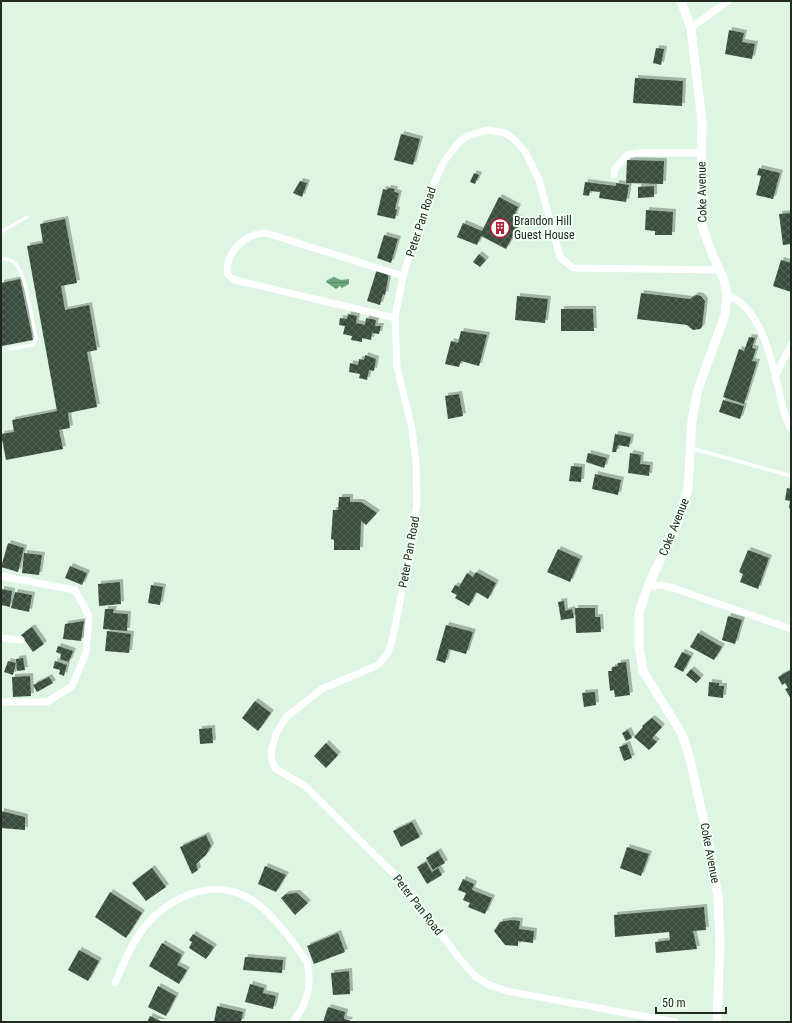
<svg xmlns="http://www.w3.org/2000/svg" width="792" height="1023" font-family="'Roboto Condensed',sans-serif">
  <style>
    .water { fill: url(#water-rules) }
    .building { fill: url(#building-cross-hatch); filter: url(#shadow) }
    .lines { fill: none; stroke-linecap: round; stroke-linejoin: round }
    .service { stroke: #fff; stroke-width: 3.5 }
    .minor { stroke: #fff; stroke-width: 7 }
    .tertiary { stroke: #fff; stroke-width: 9 }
    .labels { text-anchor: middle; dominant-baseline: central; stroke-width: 4; stroke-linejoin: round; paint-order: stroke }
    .street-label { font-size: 12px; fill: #212a23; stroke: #f1fff4 }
    .poi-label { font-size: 12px; fill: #212a23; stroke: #f1fff4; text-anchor: start }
  </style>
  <defs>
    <pattern id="water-rules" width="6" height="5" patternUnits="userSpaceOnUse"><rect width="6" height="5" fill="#6ba97c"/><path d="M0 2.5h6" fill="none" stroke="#588a65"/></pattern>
    <pattern id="building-cross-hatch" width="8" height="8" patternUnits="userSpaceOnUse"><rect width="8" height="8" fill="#3a4e3f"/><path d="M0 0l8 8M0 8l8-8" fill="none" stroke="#546558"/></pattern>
    <filter id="shadow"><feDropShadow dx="3" dy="-3" stdDeviation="0" flood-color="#0004"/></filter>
  </defs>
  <rect width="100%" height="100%" fill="#ddf5e2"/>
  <!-- water -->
  <path class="water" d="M334 277 341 280 349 279V284L342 288 340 286 336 289 326 282 327 280Z"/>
  <!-- building -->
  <path class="building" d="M729 30 744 33 742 42 755 44 752 59 725 54Z
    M656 48 664 49 661 65 653 63Z
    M635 78 683 81 682 106 633 103Z
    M401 134 420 139 413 165 394 160Z
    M627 160 664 161 663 184 626 183Z
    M759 168 780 173 773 199 756 195 761 176 757 175Z
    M474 173 479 175 475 184 470 182Z
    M300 181 307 183 302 197 293 193Z
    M585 182 616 186V183L629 185 626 202 599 198 600 192 590 191 589 196 583 195Z
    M654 186V197L638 198V187Z
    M388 188 395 189 394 192 399 193 395 209 397 210 395 219 377 215 383 189 387 190Z
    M499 197 518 207 514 216 521 220 506 249 481 236 477 245 457 237 463 223 482 231Z
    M646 210 673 212 672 235H655V231L645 230Z
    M791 213V244L783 245 779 214Z
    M65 219 77 283 61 286 65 310 89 305 97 350 87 352 97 407 68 413 70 428 59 430 63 449 6 460 1 434 14 432 12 420 57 411 27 246 43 243 40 224Z
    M384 235 398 239 391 263 377 258Z
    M479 254 486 260 480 267 473 262Z
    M781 260 791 263V292L773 286Z
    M377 269 389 273 385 295 383 294 380 305 367 301Z
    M20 279 33 340 2 346 1 283Z
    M641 293 690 299 696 295 701 296 705 301 702 327 700 329 693 330 687 325 637 319Z
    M517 296 548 299 545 323 515 320Z
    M561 309H593L594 331H561Z
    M348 314 357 316 356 323 365 325 366 318 376 320 375 326H381L379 334 372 333 371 340 362 338V342L351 340 352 336 343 334 345 326 339 325 340 318 347 319Z
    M461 331 487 335 479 366 461 361 459 367 445 364 451 341 458 343Z
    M749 337 755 338 752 348 756 349 752 361 757 362 744 404 723 397 739 349 744 351Z
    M365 355 376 359 374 371 369 370 367 380 359 378 360 374 349 372 350 363 358 365 359 359 364 360Z
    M459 394 463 416 448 419 445 396Z
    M723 400 744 406 740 419 719 412Z
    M615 434 631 437 629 447 618 445 616 452H612Z
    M588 453 607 458 604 468 586 462Z
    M630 453 641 455 640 464 650 465 649 476 628 473Z
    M571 466 582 467 581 482 569 481Z
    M595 474 621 480 618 495 592 489Z
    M787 488 791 489V509L789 508 790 501 785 500Z
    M339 497H350V502H361L377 513 366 525 361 521 360 550H334V540L331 539 333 510H338Z
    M8 543 24 548 18 572 1 567Z
    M558 549 580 559 570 582 547 572Z
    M748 550 769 558 758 589 740 582 743 574 739 572Z
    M24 553 42 555 39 575 22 573Z
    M70 566 87 573 82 585 65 578Z
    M476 572 496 583 488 599 476 592 469 606 455 598 457 595 451 592 455 585 459 587 467 573 473 577Z
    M120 582 121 604 99 606 98 584Z
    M151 585 163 587 160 605 148 603Z
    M1 589 12 591 10 607 1 605Z
    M15 592 32 595 29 612 11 608Z
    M564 601 565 611 572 609 574 618 561 620 558 602Z
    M575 608H595V617H600L601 632 576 633Z
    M105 609H114L113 613 128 614 127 631 103 629Z
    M728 616 742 620 735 644 722 640Z
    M84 621 81 641 63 639 65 624Z
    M446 625 473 632 466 654 449 649 445 663 436 660Z
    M32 627 44 644 33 652 21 635Z
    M107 631 131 634 129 653 105 651Z
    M698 633 722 647 714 660 690 647Z
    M58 646 73 651 69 662 60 659 61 654 56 652Z
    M682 652 691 656 683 672 674 667Z
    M23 658 25 670 17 671 16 659Z
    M8 661 16 663 13 675 4 672Z
    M55 661 67 665 64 676 59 674 60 670 53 668Z
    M626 662 630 695 615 697 614 690 610 691 608 671H612V667L618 666V663Z
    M691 669 701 678 696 683 686 675Z
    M791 670V699L785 689 788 688 785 683 782 685 778 677Z
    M30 676 31 696 13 697 12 677Z
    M49 677 53 683 37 692 33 685Z
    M709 682 719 683V686H724L723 698 708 696Z
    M595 692 596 705 584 707 582 693Z
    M255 701 271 713 258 731 242 718Z
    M652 718 662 727 652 738 657 742 649 750 634 737 643 727 642 726Z
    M212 728 213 743 200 744 199 729Z
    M628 730 632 738 626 741 622 733Z
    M326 743 338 755 326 768 314 756Z
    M627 744 632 758 624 761 619 747Z
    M1 811 25 817V830L1 828Z
    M412 822 420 837 401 847 393 831Z
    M206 835 211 846 206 855 196 864 198 870 192 874 180 847Z
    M627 847 649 854 641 876 620 868Z
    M438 851 445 863 433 870 426 858Z
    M426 862 432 872 438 868 442 875 427 884 417 867Z
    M265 866 286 875 276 892 258 884Z
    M152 868 166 887 146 901 132 883Z
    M463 879 474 884 472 890 492 898 485 914 468 907 470 903 463 900 466 893 458 890Z
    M110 892 142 913 126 938 95 917Z
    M297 893 308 903 295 915 281 898 286 894Z
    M704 907 706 930 693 931 697 949 656 953 655 942 670 940 669 932 615 937 614 915Z
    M511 920 520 921 519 929 534 931 533 943 518 941V946L505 945 494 931 500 922Z
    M338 933 345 952 314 964 307 946Z
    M193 934 214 947 206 959 189 948 192 942 189 940Z
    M162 943 182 955 177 965 187 970 179 984 149 966Z
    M79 950 99 961 88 981 68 970Z
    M245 957 283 960 282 973 243 970Z
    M349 971 350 994 333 995 331 973Z
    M250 984 264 988 263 993 276 996 273 1009 245 1002Z
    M158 986 176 996 166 1016 148 1007Z
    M217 1006 243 1012 241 1022H214Z
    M328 1007 345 1012 344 1019 350 1020 349 1022H323Z
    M150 1016 163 1022H147Z"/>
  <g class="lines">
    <!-- service -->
    <path class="service" d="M1 232 27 217
      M1 259C6 258 11 260 15 263 26 273 32 322 36 338L33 345 10 349
      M691 448 791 476"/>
    <!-- minor -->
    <path class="minor" d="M691 28 728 1
      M614 175V170L627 155 638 153H702
      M727 295C768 310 774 378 785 415L791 429
      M395 318 235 280 228 275C224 254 244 233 266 233L403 276
      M775 377 791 345
      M1 576 75 590 89 616 86 653 72 686 47 702H1
      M648 586 661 585 673 588 791 629
      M1 638 21 640
      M115 983C122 968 128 951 138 936 163 898 214 873 255 902 274 915 294 943 307 962 313 985 307 1004 293 1022
      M675 1022 507 991 489 985 475 976 459 958 401 881 305 786 276 769 272 761 271 752 276 734 286 717 322 689 378 665 388 653 393 637 410 552 417 503 416 462 412 429 397 367 395 318 403 276 434 183 445 160 460 141 470 135 487 130 505 133 515 140 526 153 539 180 560 257 573 268 719 270"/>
    <!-- tertiary -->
    <path class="tertiary" d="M681 1 691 28 702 122 701 223 711 251 724 280 727 295 725 315 698 389 692 420 688 489 678 522 648 586 639 613V646L643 671 682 734 690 759 710 849 718 897 720 943 717 1022"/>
  </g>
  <!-- icons -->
  <defs>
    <symbol id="building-ring" viewBox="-11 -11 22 22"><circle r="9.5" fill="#f1fff4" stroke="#b3213d" stroke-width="1.5"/><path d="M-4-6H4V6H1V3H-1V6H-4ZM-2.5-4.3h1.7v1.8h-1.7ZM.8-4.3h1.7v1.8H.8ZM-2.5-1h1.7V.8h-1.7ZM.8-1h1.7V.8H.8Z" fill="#b3213d"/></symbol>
  </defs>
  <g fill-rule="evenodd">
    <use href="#building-ring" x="489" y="217" width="22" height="22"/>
  </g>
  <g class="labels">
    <!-- street labels -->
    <g class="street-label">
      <text transform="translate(702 192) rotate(-91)">Coke Avenue</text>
      <text transform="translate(421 222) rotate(-72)">Peter Pan Road</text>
      <text transform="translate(674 527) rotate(-68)">Coke Avenue</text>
      <text transform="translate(409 552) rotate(-80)">Peter Pan Road</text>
      <text transform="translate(710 853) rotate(79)">Coke Avenue</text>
      <text transform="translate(418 905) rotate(52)">Peter Pan Road</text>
    </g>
    <!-- poi labels -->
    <g class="poi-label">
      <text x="514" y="221">Brandon Hill<tspan x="514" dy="14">Guest House</tspan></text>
    </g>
  </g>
  <!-- border -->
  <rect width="792" height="1023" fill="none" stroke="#212a23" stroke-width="4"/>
  <!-- scale -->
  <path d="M656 1007v6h70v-6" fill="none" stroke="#212a23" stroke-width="2"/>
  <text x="662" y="1007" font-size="12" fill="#212a23" stroke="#f1fff4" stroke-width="3" paint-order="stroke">50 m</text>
</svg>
